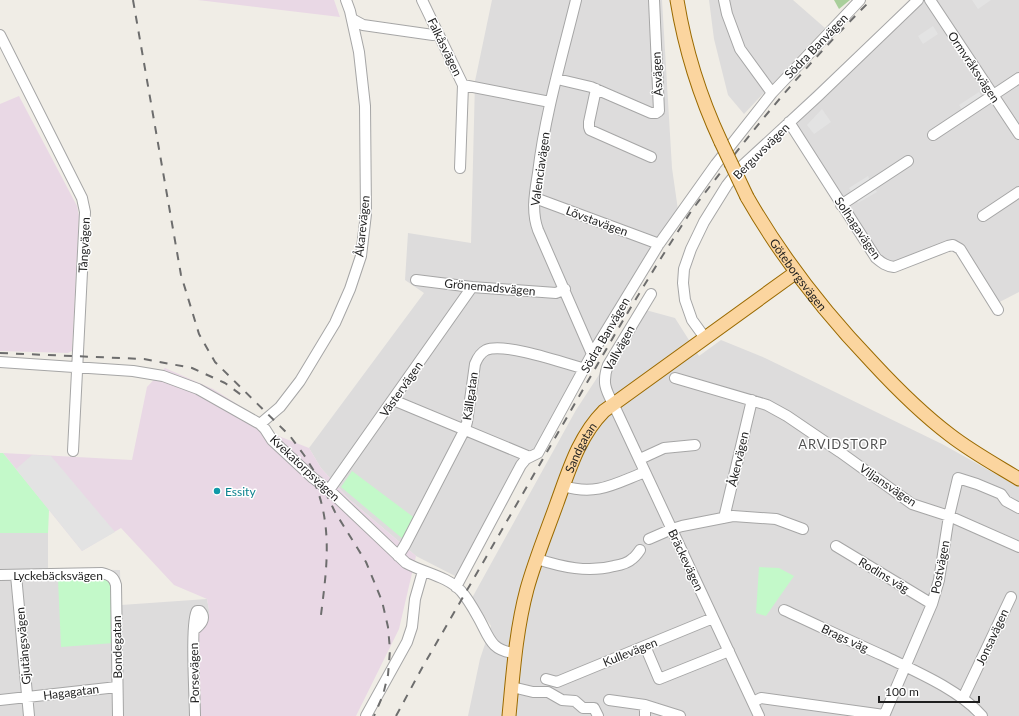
<svg xmlns="http://www.w3.org/2000/svg" width="1019" height="716" font-family="Lato,sans-serif">
  <style>
    .residential { fill: #dddcdc }
    .industrial { fill: #e9d8e5 }
    .forest { fill: #a9cf9b }
    .park { fill: #c3f9c9 }
    .parking { fill: #e3e3e3 }
    .lines { fill: none; stroke-linecap: round; stroke-linejoin: round }
    .minor-casing { stroke: #a6a6a6; stroke-width: 12 }
    .major-casing { stroke: #9a6a01; stroke-width: 15 }
    .minor { stroke: #fff; stroke-width: 10 }
    .major { stroke: #fbd59f; stroke-width: 13 }
    .rail { stroke: #6d6d6d; stroke-width: 2; stroke-dasharray: 8 8; stroke-linecap: butt }
    .major-bridge-casing { stroke: #9a6a01; stroke-width: 15; stroke-linecap: butt }
    .major-bridge { stroke: #fbd59f; stroke-width: 13 }
    .culture-dot { fill: #0f9aa8; stroke: #fff; stroke-width: 1.5 }
    .labels { text-anchor: middle; dominant-baseline: central; stroke-width: 3; stroke-linejoin: round; paint-order: stroke }
    .street-label { font-size: 12px; fill: #1f1f1f; stroke: #fff }
    .culture-label { font-size: 12px; fill: #0d838f; stroke: #fff; text-anchor: start }
    .neighbourhood-label { font-size: 13px; letter-spacing: 1px; fill: #525252; stroke: #fff }
  </style>
  <rect width="100%" height="100%" fill="#f0ede6"/>
  <!-- residential -->
  <path class="residential" d="M492 0H662L672 168 678 210 537 448 457 577 416 556 349 499 321 468 309 448 424 293 405 280 408 233 471 243 475 81Z
    M709 0H793L825 28 744 114 728 95 714 39Z
    M909 0H1019V292L990 307 957 253 951 249 890 272 873 262 840 208 783 120 882 27Z
    M642 309 675 318 699 356 721 340 765 358 942 444 1019 487V716H468L480 659 491 626 472 598 576 410Z
    M0 533H48V569L120 570 121 605 207 599 209 610V620L201 628 199 635 201 716H0Z"/>
  <!-- industrial -->
  <path class="industrial" d="M198 0H334L340 17Z
    M19 96 77 206 79 216 72 351 68 353 0 351V104Z
    M165 368 213 389 248 411 276 435 309 448 321 468 349 499 416 556 399 629 356 716H201L199 635 201 628 209 620V610L207 599 174 585 121 528 82 551 3 453 132 460 147 387Z"/>
  <!-- forest -->
  <path class="forest" d="M834 0H850L839 9Z"/>
  <!-- park -->
  <path class="park" d="M0 453H3L49 510 48 533H0Z
    M352 471 416 519 403 539 341 487Z
    M759 567 779 568 794 576 766 616 756 613Z
    M58 579H108L112 583 114 643 61 647Z"/>
  <!-- parking -->
  <path class="parking" d="M972 0H991L978 9Z
    M933 26 938 34 923 44 918 36Z
    M979 92 983 98 963 111 959 105Z
    M822 109 831 122 814 134 807 125Z
    M868 176 870 181 852 193 849 188Z
    M874 187 877 192 858 203 856 199Z
    M32 455 51 456 115 532 82 551 16 469Z"/>
  <g class="lines">
    <defs>
      <path id="minor" d="M422 0 463 85 460 168
        M576 0C562 57 545 114 538 173 535 192 531 211 538 230L592 354
        M930 0 1019 134
        M352 19 363 25 433 35 438 33
        M0 35 82 198 85 212 73 451
        M557 79 591 87 651 113H656L659 111 654 0
        M463 85 550 102
        M596 89 589 122V127L590 130 651 157
        M772 93 860 0
        M789 122 876 258C882 263 886 266 894 267L948 246 953 245 960 249 998 310
        M933 135 1019 78
        M535 198 659 244
        M841 205 908 161
        M983 216 1019 192
        M416 280 472 287 556 293 565 289
        M651 294 608 365C600 387 609 394 618 414L759 716
        M705 338 692 320 685 300 683 283 684 269 691 249 704 222 727 185 742 166 818 96 918 0
        M0 362 133 371 163 376 198 389 260 424 265 429 272 440 313 478 329 490 406 563C424 573 447 576 461 591 468 599 473 608 478 617 489 636 490 651 515 653
        M675 378 767 405 787 416 840 452 912 504 949 516 1019 547
        M393 400 530 457
        M260 424 280 407 300 381 335 323 350 289 361 256 366 214 365 106 359 52 350 11 346 0
        M640 459 664 448 695 445
        M563 486C597 496 614 484 645 472
        M329 490 472 287
        M724 518 752 400
        M649 539 672 529 682 526 733 516 776 519 803 529
        M836 546 932 604
        M398 556 405 545 465 429 467 422 475 364C477 359 480 353 486 350 504 342 564 363 585 369
        M537 559C562 567 588 573 614 566 620 565 628 563 632 559 635 557 638 553 640 550
        M0 575 102 573C110 575 114 577 116 585L118 716
        M16 575 29 716
        M456 587 521 465 526 459 538 453 592 354 659 244 716 164 772 93 740 49 727 14 724 0
        M784 610C817 625 850 641 884 656 915 671 960 690 982 716
        M194 630C200 625 207 619 200 611H197C190 619 195 701 195 716
        M645 646 659 679 729 651
        M546 679 557 682 713 618
        M512 687 533 692H548L562 700 575 701 583 708H594L598 716
        M963 698 1011 597
        M0 700 117 687
        M609 700 645 705 680 716
        M753 702 761 698 884 715
        M366 716 407 642 412 627 415 599 423 571
        M645 716V705
        M884 716 932 604 939 580 949 516 958 478 977 484 1001 494 1006 501 1019 508"/>
      <g id="major">
        <path d="M677 0C685 49 700 97 721 142"/>
        <path id="s1" d="M747 197C782 258 825 313 873 363 898 390 921 413 950 435 972 452 996 465 1019 479"/>
        <path id="s2" d="M509 716C513 674 516 630 527 589 535 560 547 531 557 503 569 470 579 436 604 411L795 273"/>
      </g>
    </defs>
    <!-- minor casing -->
    <use href="#minor" class="minor-casing"/>
    <!-- major casing -->
    <use href="#major" class="major-casing"/>
    <!-- minor -->
    <use href="#minor" class="minor"/>
    <!-- major -->
    <use href="#major" class="major"/>
    <!-- rail -->
    <path class="rail" d="M133 0 181 275 199 334 215 362 290 436 304 455 319 479 335 512 366 562 382 601 388 627 390 650 388 675 383 695 374 716
      M0 353 144 359 192 368 225 383 244 397
      M314 481C334 529 326 573 320 623
      M396 716 422 668 618 329C641 290 665 251 690 213 700 199 711 185 721 172 767 111 817 54 871 0"/>
    <defs>
      <path id="major-bridge" d="M721 142 747 197"/>
    </defs>
    <!-- major-bridge casing -->
    <use href="#major-bridge" class="major-bridge-casing"/>
    <!-- major-bridge -->
    <use href="#major-bridge" class="major-bridge"/>
  </g>
  <!-- markers -->
  <circle class="culture-dot" cx="217" cy="491" r="4"/>
  <g class="labels">
    <!-- street labels -->
    <g class="street-label">
      <text transform="translate(816 46) rotate(-46)">Södra Banvägen</text>
      <text transform="translate(445 47) rotate(64)">Falkåsvägen</text>
      <text transform="translate(974 67) rotate(56)">Ormvråksvägen</text>
      <text transform="translate(657 74) rotate(-93)">Åsvägen</text>
      <text transform="translate(761 151) rotate(-45)">Berguvsvägen</text>
      <text transform="translate(540 169) rotate(-82)">Valenciavägen</text>
      <text transform="translate(597 221) rotate(20)">Lövstavägen</text>
      <text transform="translate(362 226) rotate(-84)">Åkarevägen</text>
      <text transform="translate(858 228) rotate(56)">Solhagavägen</text>
      <text transform="translate(84 245) rotate(-87)">Tångvägen</text>
      <text stroke="none"><textPath href="#s1" startOffset="93">Göteborgsvägen</textPath></text>
      <text transform="translate(490 287) rotate(5)">Grönemadsvägen</text>
      <text transform="translate(605 335) rotate(-60)">Södra Banvägen</text>
      <text transform="translate(619 348) rotate(-61)">Vallvägen</text>
      <text transform="translate(401 389) rotate(-55)">Västervägen</text>
      <text transform="translate(470 396) rotate(-82)">Källgatan</text>
      <text stroke="none"><textPath href="#s2" startOffset="280">Sandgatan</textPath></text>
      <text transform="translate(738 459) rotate(-77)">Åkervägen</text>
      <text transform="translate(305 468) rotate(43)">Kvekatorpsvägen</text>
      <text transform="translate(888 485) rotate(34)">Viljansvägen</text>
      <text transform="translate(686 560) rotate(65)">Bräckevägen</text>
      <text transform="translate(940 567) rotate(-79)">Postvägen</text>
      <text x="58" y="575">Lyckebäcksvägen</text>
      <text transform="translate(884 575) rotate(31)">Rodins väg</text>
      <text transform="translate(992 637) rotate(-65)">Jonsavägen</text>
      <text transform="translate(845 638) rotate(25)">Brags väg</text>
      <text transform="translate(23 646) rotate(-95)">Gjutängsvägen</text>
      <text transform="translate(117 647) rotate(-91)">Bondegatan</text>
      <text transform="translate(630 652) rotate(-22)">Kullevägen</text>
      <text transform="translate(194 673) rotate(-91)">Porsevägen</text>
      <text transform="translate(71 692) rotate(-7)">Hagagatan</text>
    </g>
    <!-- culture labels -->
    <g class="culture-label">
      <text x="225" y="491">Essity</text>
    </g>
    <!-- neighbourhood labels -->
    <g class="neighbourhood-label">
      <text x="843" y="444">ARVIDSTORP</text>
    </g>
  </g>
  <!-- scale -->
  <path d="M879 696v6h100v-6" fill="none" stroke="#1f1f1f" stroke-width="2"/>
  <text x="885" y="696" font-size="12" fill="#1f1f1f" stroke="#ffffff" stroke-width="3" paint-order="stroke">100 m</text>
</svg>
